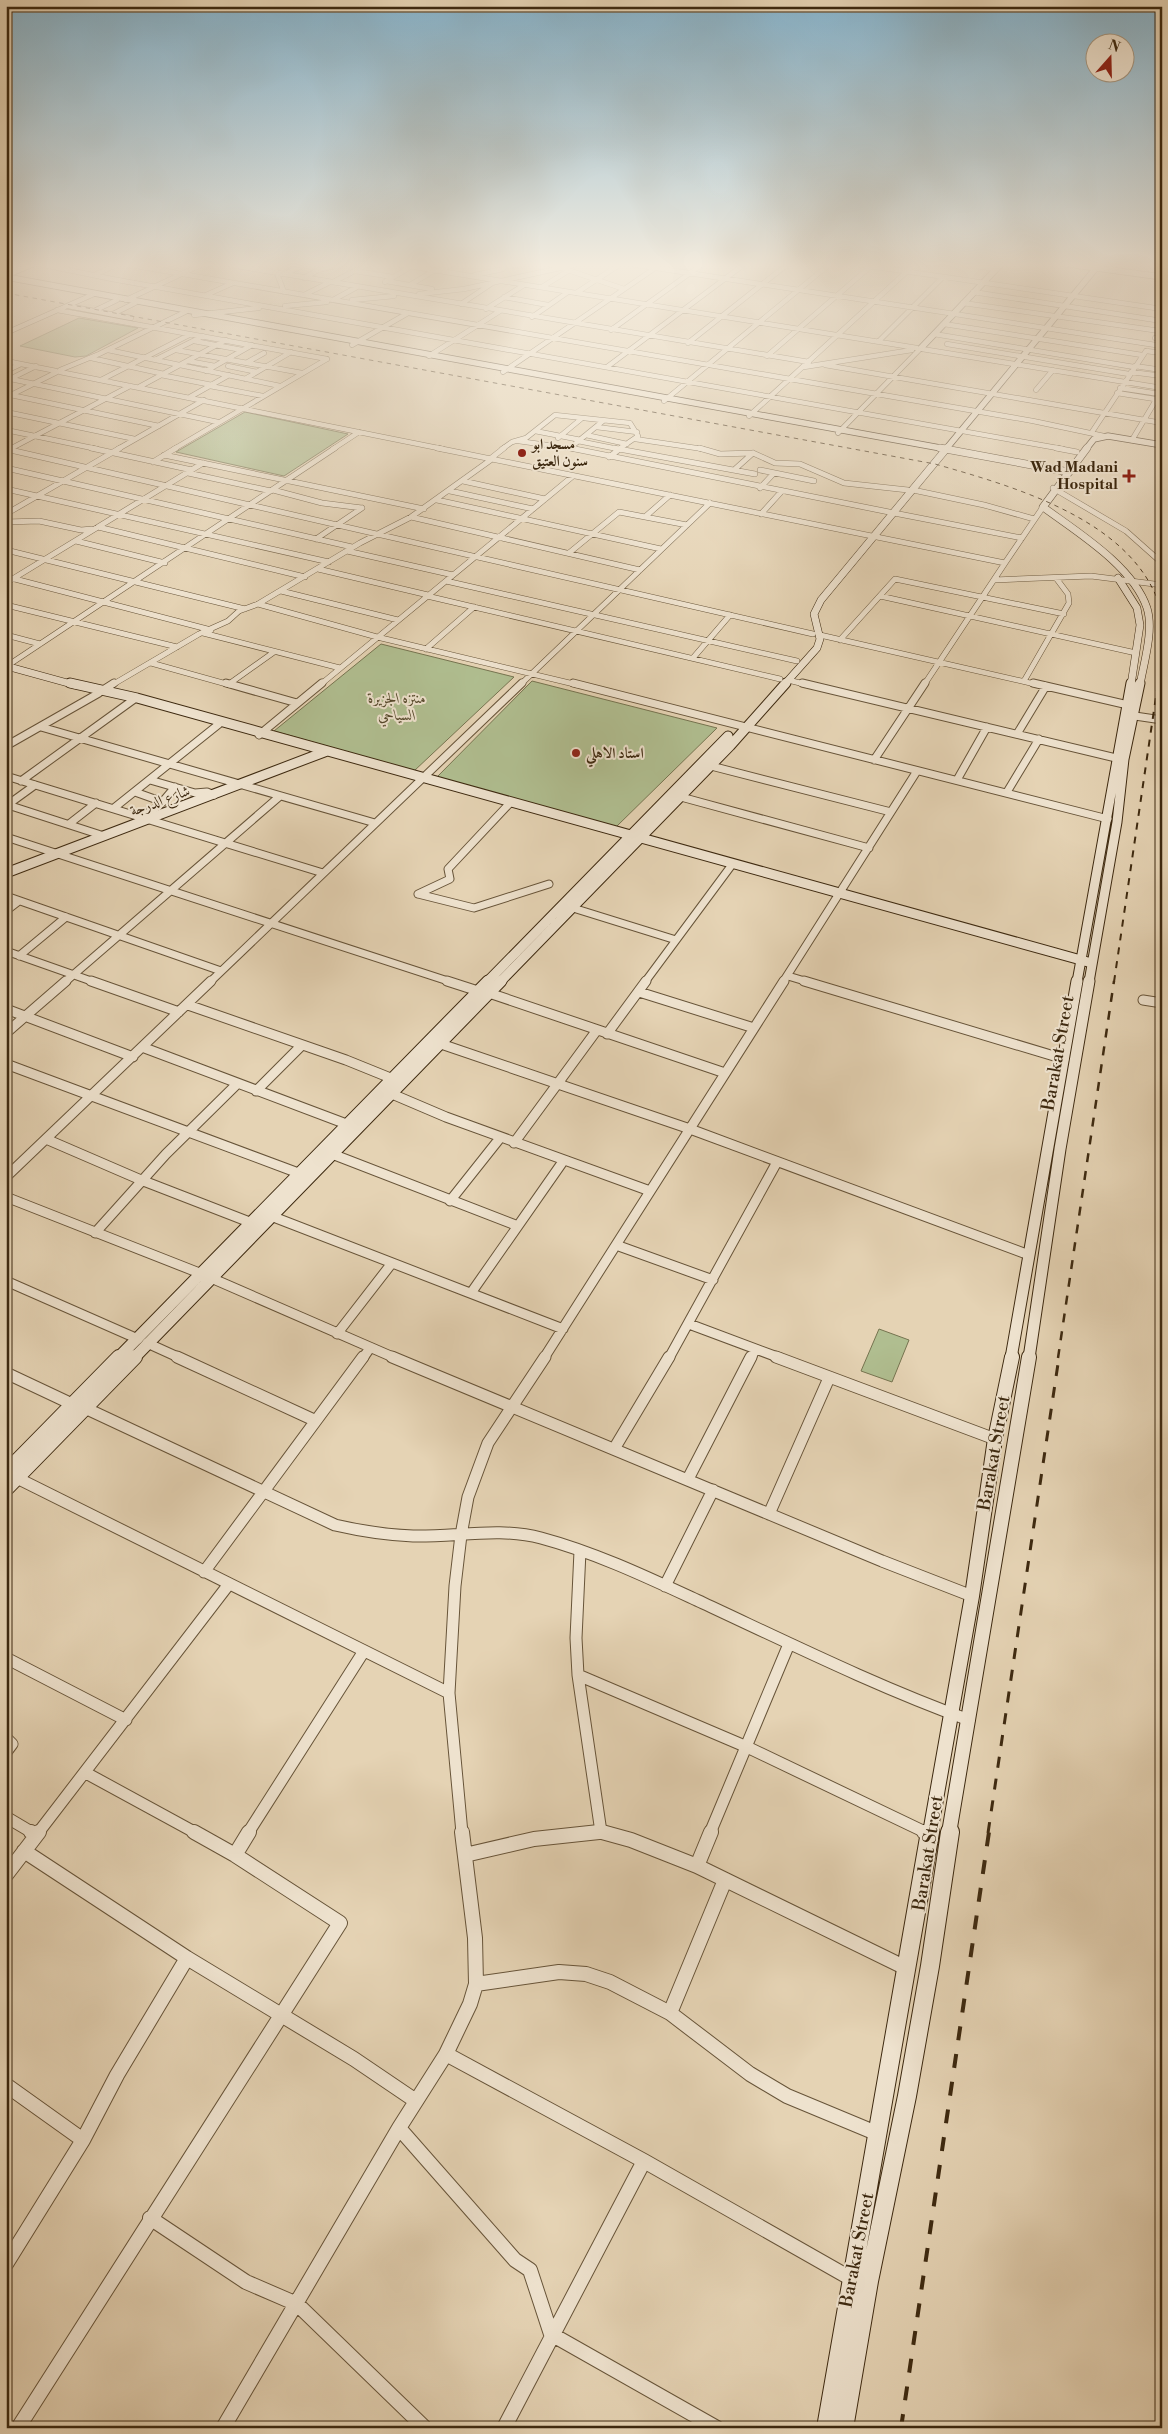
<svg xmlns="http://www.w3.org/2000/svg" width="1168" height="2434" font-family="'Libre Bodoni',Amiri,serif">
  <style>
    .green { fill: #b0be90; stroke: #767450 }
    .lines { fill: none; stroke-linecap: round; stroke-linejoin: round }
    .street-far5-casing { stroke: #675439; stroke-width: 5.5 }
    .street-far4-casing { stroke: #675439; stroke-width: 6 }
    .street-far3-casing { stroke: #675439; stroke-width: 9 }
    .street-far2-casing { stroke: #675439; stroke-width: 11 }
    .street-far1-casing { stroke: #675439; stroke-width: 13 }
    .street-casing { stroke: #675439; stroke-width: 16 }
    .secondary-far5-casing { stroke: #3d2910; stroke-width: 7 }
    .secondary-far4-casing { stroke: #3d2910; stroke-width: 8 }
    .secondary-far3-casing { stroke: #3d2910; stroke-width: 11 }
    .secondary-far2-casing { stroke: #3d2910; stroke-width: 13 }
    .secondary-far1-casing { stroke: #3d2910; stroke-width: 16 }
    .secondary-casing { stroke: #3d2910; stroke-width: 20 }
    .street-far5 { stroke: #eee2ce; stroke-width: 4.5 }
    .street-far4 { stroke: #eee2ce; stroke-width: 5 }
    .street-far3 { stroke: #eee2ce; stroke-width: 7 }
    .street-far2 { stroke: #eee2ce; stroke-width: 9 }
    .street-far1 { stroke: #eee2ce; stroke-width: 11 }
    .street { stroke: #eee2ce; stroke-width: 14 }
    .secondary-far5 { stroke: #eee2ce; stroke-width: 5.5 }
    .secondary-far4 { stroke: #eee2ce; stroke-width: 7 }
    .secondary-far3 { stroke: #eee2ce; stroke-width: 9 }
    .secondary-far2 { stroke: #eee2ce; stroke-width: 11 }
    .secondary-far1 { stroke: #eee2ce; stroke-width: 14 }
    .secondary { stroke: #eee2ce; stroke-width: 18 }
    .rail-far4 { stroke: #3d2910; stroke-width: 1; stroke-dasharray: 4.5 4.5; stroke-linecap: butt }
    .rail-far3 { stroke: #3d2910; stroke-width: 2; stroke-dasharray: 7 7; stroke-linecap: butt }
    .rail-far2 { stroke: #3d2910; stroke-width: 2.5; stroke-dasharray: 9 9; stroke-linecap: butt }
    .rail-far1 { stroke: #3d2910; stroke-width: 3; stroke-dasharray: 11 11; stroke-linecap: butt }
    .rail { stroke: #3d2910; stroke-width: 4; stroke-dasharray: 14 14; stroke-linecap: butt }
    .poi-dot { fill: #8f2418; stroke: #eee2ce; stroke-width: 2 }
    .labels { text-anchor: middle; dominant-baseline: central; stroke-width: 4; stroke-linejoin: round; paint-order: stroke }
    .far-poi-label { font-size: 15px; font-weight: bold; fill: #3d2910; stroke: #eee2ce; text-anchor: start }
    .far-park-label { font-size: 15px; font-style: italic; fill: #54472a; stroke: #eee2ce }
    .far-street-label { font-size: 15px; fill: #3d2910; stroke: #eee2ce }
    .street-label { font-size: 18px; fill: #3d2910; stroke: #eee2ce }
  </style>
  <rect width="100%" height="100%" fill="#e5d3b4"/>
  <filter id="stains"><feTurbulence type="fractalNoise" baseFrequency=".004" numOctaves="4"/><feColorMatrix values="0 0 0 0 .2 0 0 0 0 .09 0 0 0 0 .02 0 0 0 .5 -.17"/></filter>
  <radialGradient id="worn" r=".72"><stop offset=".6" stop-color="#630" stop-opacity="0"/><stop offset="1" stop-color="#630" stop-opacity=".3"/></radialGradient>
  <!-- green -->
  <path class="green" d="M79 318 138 328 86 356 75 357 20 346Z
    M245 412 348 434 284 476 176 452Z
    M381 644 514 677 414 771 274 731Z
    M532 681 717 728 616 827 436 778Z
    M879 1329 909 1340 892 1382 861 1371Z"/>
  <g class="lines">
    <defs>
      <path id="street-far5" d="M34 263 112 279 1063 449
        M119 263 1033 421 1104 436
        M219 263 809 362
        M273 263 284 292
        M390 263 917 348
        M487 263 506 266 539 263
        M547 263 624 289
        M624 263 1162 346
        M849 263 1162 309
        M953 263 996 269
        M6 264 19 270
        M355 271 393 277
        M439 271 456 263
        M285 274 308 263
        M94 275 121 263
        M475 275 503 269
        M304 278 318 270 347 263
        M386 281 432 289
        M333 282 370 263
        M385 282 412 266
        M410 285 435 270
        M542 287 568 271
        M973 292 1162 321
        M576 293 622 263
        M419 294 464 289 583 263
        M206 295 233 283
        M304 295 330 282
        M504 297 548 305
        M126 300 205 263
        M333 300 357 287
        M352 300 394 296
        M963 303 1160 331
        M461 304 491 284
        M68 306 131 318
        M285 306 327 302
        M486 309 524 285
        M57 310 327 359
        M94 311 117 300
        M113 314 135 303
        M194 315 259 308
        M532 317 568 292
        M944 324 1142 355
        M611 330 704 263
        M6 333 94 294
        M934 334 1134 367
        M1155 338 1162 339
        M194 341 242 350
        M878 342 943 277
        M688 343 789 263
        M947 344 1129 374
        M352 345 408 313
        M922 349 1162 388
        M108 350 280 386
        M176 350 302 373
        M1146 351 1162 353
        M429 356 500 311
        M767 356 871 266
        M91 358 164 374
        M155 360 203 336
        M6 361 56 371
        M188 361 215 366
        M246 363 264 353
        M825 365 1162 423
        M228 366 257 372
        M1135 366 1162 370
        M607 367 746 263
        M804 367 912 350
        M60 370 99 354 187 311
        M6 371 21 364
        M206 371 252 345
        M60 372 443 449
        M503 372 658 266
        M1131 372 1162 376
        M161 375 212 385
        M6 378 218 422
        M10 379 36 366
        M245 379 291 352
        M101 380 191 334
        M210 386 263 396
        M139 387 226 340
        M1120 388 1160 394
        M1036 390 1053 370
        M1117 393 1161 400
        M6 394 159 426
        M9 396 57 372
        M190 397 229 375
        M664 401 831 263
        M6 412 135 439
        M749 416 916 263
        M596 427 637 432
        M6 430 97 449
        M535 431 581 440
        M1092 432 1146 351
        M838 433 919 350
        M586 435 627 444
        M558 438 581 419
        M635 439 703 449
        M1132 440 1162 390
        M518 441 576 449
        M578 441 618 449
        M576 443 603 421
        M6 449H8
        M10 449 130 386
        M118 449 204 400
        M174 449 327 359
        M333 449 359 432
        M502 449 512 442 526 438 555 415 630 423 638 436 619 449
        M619 449H622"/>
      <path id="street-far4" d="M91 448 192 470
        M437 448 1005 563 1043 507
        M570 448 889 512
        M614 448 618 449
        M699 448 720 454 753 453 775 463 800 464 844 483 908 490
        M1056 448 1077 452
        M6 449 813 634
        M619 449 755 474
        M9 450 12 448
        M164 455 424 509
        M609 457 621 448
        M490 459 504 448
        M153 462 176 448
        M6 468 352 547
        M734 470 753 453
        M760 470 814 481
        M188 473 271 491
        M463 481 545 499
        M760 488 774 473
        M1053 488 1126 531 1162 563
        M6 489 329 562
        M273 490 322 503 362 508
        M913 490 984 505 1034 519
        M450 491 533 509
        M437 500 661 549
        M894 513 1022 538
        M6 514 120 448
        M761 514 781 492
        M646 516 670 495
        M411 517 640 570
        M6 522 39 521 81 530 92 529
        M98 527 305 577
        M316 539 362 508
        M76 541 165 563
        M6 550 245 609
        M347 551 453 575
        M569 553 619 512 687 525
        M318 569 428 595
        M11 578 211 630
        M994 580 1091 576 1162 585
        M446 581 797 661
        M6 583 203 463
        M281 591 398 620
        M427 596 780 679
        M880 596 1136 653
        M258 604 377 637 578 685
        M6 605 177 647
        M203 633 340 668
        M6 635 40 644
        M820 635 1039 685
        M840 640 895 579 1064 614
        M426 649 474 607
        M693 658 730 615
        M151 663 230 685
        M7 666 335 448
        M788 680 808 685
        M1024 681 1069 603 1068 594 1056 578
        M229 684 274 652
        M112 685 199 634 228 621 239 611 258 604 360 543 411 517 492 459
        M320 685 573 476
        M520 685 710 503
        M924 685 1005 563"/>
      <path id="street-far3" d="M226 683 297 703
        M573 683 1108 819
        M802 683 1116 758
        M1033 683 1128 705
        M103 690 114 683
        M1135 716 1162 720
        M41 727 375 823
        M1017 734 1046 686
        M259 735 322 683
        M6 746 99 693
        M874 760 925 683
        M711 766 891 812
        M6 776 323 873
        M150 780 195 793 207 792 214 795
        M957 780 987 727
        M21 781 133 700
        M135 792 163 802
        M1007 792 1039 739
        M681 797 869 848
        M8 805 104 836
        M6 806 35 785
        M114 808 219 724
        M142 816 158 807 175 787
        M69 824 96 803
        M6 837 451 982
        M418 894 474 908 549 884
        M418 894 450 879 448 869 509 804
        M6 896 221 971
        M573 908 676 940
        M6 911 19 901
        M6 951 94 982
        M19 956 66 917
        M788 976 808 982
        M65 982 280 796
        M210 982 522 683
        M645 982 731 866
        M783 982 917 771"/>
      <path id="street-far2" d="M91 981 179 1012
        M447 981 478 991
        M804 981 1064 1059
        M639 992 754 1028
        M489 993 725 1073
        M1143 1000 1162 1003
        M188 1005 346 1060 393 1079
        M6 1009 133 1057
        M6 1033 66 981
        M607 1034 646 981
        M441 1044 690 1129 1029 1255
        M142 1047 349 1125
        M6 1064 301 1174
        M256 1091 302 1045
        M385 1091 446 1117 650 1191
        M46 1139 141 1180 252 1223
        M514 1143 597 1030
        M332 1154 518 1226
        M6 1177 211 981
        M6 1197 202 1274 395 1358
        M450 1201 500 1138
        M271 1216 563 1329
        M95 1233 166 1154 237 1084
        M616 1245 713 1280
        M6 1281 138 1339
        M471 1293 564 1160
        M689 1324 780 1358
        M337 1334 392 1263
        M147 1343 180 1358
        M363 1358 370 1348
        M544 1358 784 981
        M669 1358 777 1162
        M751 1358 755 1350"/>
      <path id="street-far1" d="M177 1357 314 1420
        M392 1357 882 1561 972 1596
        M776 1357 995 1439
        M6 1373 74 1405
        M85 1408 335 1525C361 1531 386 1535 413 1536 456 1537 500 1527 541 1538 597 1553 651 1579 703 1603 791 1644 878 1687 969 1720
        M614 1449 669 1357
        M17 1478 449 1693
        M688 1479 751 1357
        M769 1514 829 1378
        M580 1551 576 1638 578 1675 601 1832
        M204 1572 363 1357
        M665 1586 713 1490
        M6 1658 126 1720
        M578 1675 747 1747 927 1833
        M6 1738 12 1744 6 1752
        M86 1773 196 1833
        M6 1817 33 1833
        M38 1833 229 1584
        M248 1833 364 1651
        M462 1833 449 1693 455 1586 461 1535 468 1497 488 1443 545 1357
        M587 1833H607
        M710 1833 789 1644"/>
      <path id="street" d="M31 1832 36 1835
        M602 1832 631 1840 697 1866 906 1968
        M924 1832 930 1835
        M24 1851 187 1958 354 2059 416 2101
        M235 1855 249 1832
        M465 1855 534 1839 599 1832
        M697 1866 711 1832
        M6 1875 39 1832
        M476 1984 559 1972 586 1974 610 1982 670 2013 750 2074 787 2096 876 2133
        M670 2013 725 1880
        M446 2054 644 2161 850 2278
        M6 2085 83 2140
        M399 2128 515 2260 530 2270 551 2334 717 2428
        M150 2218 246 2282 297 2304 425 2428
        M6 2264 83 2140 117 2075 187 1958
        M18 2428 340 1923 235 1855 194 1832
        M223 2428 399 2128 446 2054 470 2004 476 1984 475 1938 462 1832
        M504 2428 644 2161"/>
      <path id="secondary-far5" d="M1060 263 1162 277
        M6 275 35 263
        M6 277 946 449
        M921 348 1002 263
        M946 449 1096 268
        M1086 449 1094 439 1108 436 1162 445"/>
      <path id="secondary-far4" d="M940 448 1069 472
        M1087 448 1043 507C1077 532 1133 566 1147 608 1154 630 1144 662 1140 685
        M1118 578 1137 608 1140 625 1131 685
        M6 666 75 685
        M784 685 817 648 820 639 814 614 821 600 947 448"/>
      <path id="secondary-far3" d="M70 683 137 698 1088 962
        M6 873 327 751
        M487 982 728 736
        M500 982 730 746 786 683
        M1077 982 1131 683
        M1089 982 1117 822 1124 759 1140 683"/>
      <path id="secondary-far2" d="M118 1358 488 981
        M134 1358 501 981
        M1011 1358 1077 981
        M1029 1358 1060 1149 1089 981"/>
      <path id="secondary-far1" d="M6 1472 119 1357
        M6 1489 135 1357
        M930 1833 972 1596 995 1439 1012 1357
        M949 1833 1029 1357"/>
      <path id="secondary" d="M826 2428 930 1832
        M844 2428 869 2281 907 2096 930 1966 950 1832"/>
    </defs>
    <!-- street-far5 casing -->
    <use href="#street-far5" class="street-far5-casing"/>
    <!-- street-far4 casing -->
    <use href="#street-far4" class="street-far4-casing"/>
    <!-- street-far3 casing -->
    <use href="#street-far3" class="street-far3-casing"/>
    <!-- street-far2 casing -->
    <use href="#street-far2" class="street-far2-casing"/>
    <!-- street-far1 casing -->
    <use href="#street-far1" class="street-far1-casing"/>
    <!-- street casing -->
    <use href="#street" class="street-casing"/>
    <!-- secondary-far5 casing -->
    <use href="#secondary-far5" class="secondary-far5-casing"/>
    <!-- secondary-far4 casing -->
    <use href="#secondary-far4" class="secondary-far4-casing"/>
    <!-- secondary-far3 casing -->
    <use href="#secondary-far3" class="secondary-far3-casing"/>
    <!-- secondary-far2 casing -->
    <use href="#secondary-far2" class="secondary-far2-casing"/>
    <!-- secondary-far1 casing -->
    <use href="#secondary-far1" class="secondary-far1-casing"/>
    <!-- secondary casing -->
    <use href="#secondary" class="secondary-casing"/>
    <!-- street-far5 -->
    <use href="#street-far5" class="street-far5"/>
    <!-- street-far4 -->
    <use href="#street-far4" class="street-far4"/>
    <!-- street-far3 -->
    <use href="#street-far3" class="street-far3"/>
    <!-- street-far2 -->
    <use href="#street-far2" class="street-far2"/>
    <!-- street-far1 -->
    <use href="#street-far1" class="street-far1"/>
    <!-- street -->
    <use href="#street" class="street"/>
    <!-- secondary-far5 -->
    <use href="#secondary-far5" class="secondary-far5"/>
    <!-- secondary-far4 -->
    <use href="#secondary-far4" class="secondary-far4"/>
    <!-- secondary-far3 -->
    <use href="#secondary-far3" class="secondary-far3"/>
    <!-- secondary-far2 -->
    <use href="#secondary-far2" class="secondary-far2"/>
    <!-- secondary-far1 -->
    <use href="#secondary-far1" class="secondary-far1"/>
    <!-- secondary -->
    <use href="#secondary" class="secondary"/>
    <!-- rail-far4 -->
    <path class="rail-far4" d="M6 293 935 464C1015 487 1139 521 1162 614
      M1157 685 1162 653"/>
    <!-- rail-far3 -->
    <path class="rail-far3" d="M1114 982 1158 683"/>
    <!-- rail-far2 -->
    <path class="rail-far2" d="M1058 1358 1114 981"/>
    <!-- rail-far1 -->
    <path class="rail-far1" d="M988 1833 1059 1357"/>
    <!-- rail -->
    <path class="rail" d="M901 2428 989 1832"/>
  </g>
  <!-- sky -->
  <linearGradient id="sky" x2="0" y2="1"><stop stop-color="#87b6d0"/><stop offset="0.44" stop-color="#f3ebdd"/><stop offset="1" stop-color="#f3ebdd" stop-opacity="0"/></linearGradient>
  <rect width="1168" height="604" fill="url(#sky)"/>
  <!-- markers -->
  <g class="poi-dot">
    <circle cx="522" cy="453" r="5"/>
    <path d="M1126.5 468.5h5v5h5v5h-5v5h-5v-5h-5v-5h5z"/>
    <circle cx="576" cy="753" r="5"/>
  </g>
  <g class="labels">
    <!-- far-poi labels -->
    <g class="far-poi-label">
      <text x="532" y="444">مسجد ابو<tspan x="532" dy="17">سنون العتيق</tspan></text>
      <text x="1118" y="467" text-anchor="end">Wad Madani<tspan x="1118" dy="17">Hospital</tspan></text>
      <text x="586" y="753">استاد الاهلي</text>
    </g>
    <!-- far-park labels -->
    <g class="far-park-label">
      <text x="397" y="698">منتزه الجزيرة<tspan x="397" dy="17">السياحي</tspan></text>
    </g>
    <!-- far-street labels -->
    <g class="far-street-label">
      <text transform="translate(160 801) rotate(-20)">شارع الدرجة</text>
    </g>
    <!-- street labels -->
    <g class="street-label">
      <text transform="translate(1058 1053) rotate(-80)">Barakat Street</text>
      <text transform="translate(994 1453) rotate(-80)">Barakat Street</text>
      <text transform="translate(928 1853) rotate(-81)">Barakat Street</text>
      <text transform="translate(857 2250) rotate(-79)">Barakat Street</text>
    </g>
  </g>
  <!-- margin -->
  <rect width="1168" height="2434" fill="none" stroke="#e5d3b4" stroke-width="25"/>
  <rect x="8" y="8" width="1153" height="2419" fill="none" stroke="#3d2910" stroke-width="2.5"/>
  <rect x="12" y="12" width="1143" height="2409" fill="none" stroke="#3d2910"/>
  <!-- north arrow -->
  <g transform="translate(1110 58) rotate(20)"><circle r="24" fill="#eee2ce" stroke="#a79882"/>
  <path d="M0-4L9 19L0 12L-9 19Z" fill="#8f2418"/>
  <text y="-8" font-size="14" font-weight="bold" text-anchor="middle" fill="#3d2910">N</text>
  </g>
  <rect width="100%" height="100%" filter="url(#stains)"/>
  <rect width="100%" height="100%" fill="url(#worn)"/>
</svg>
